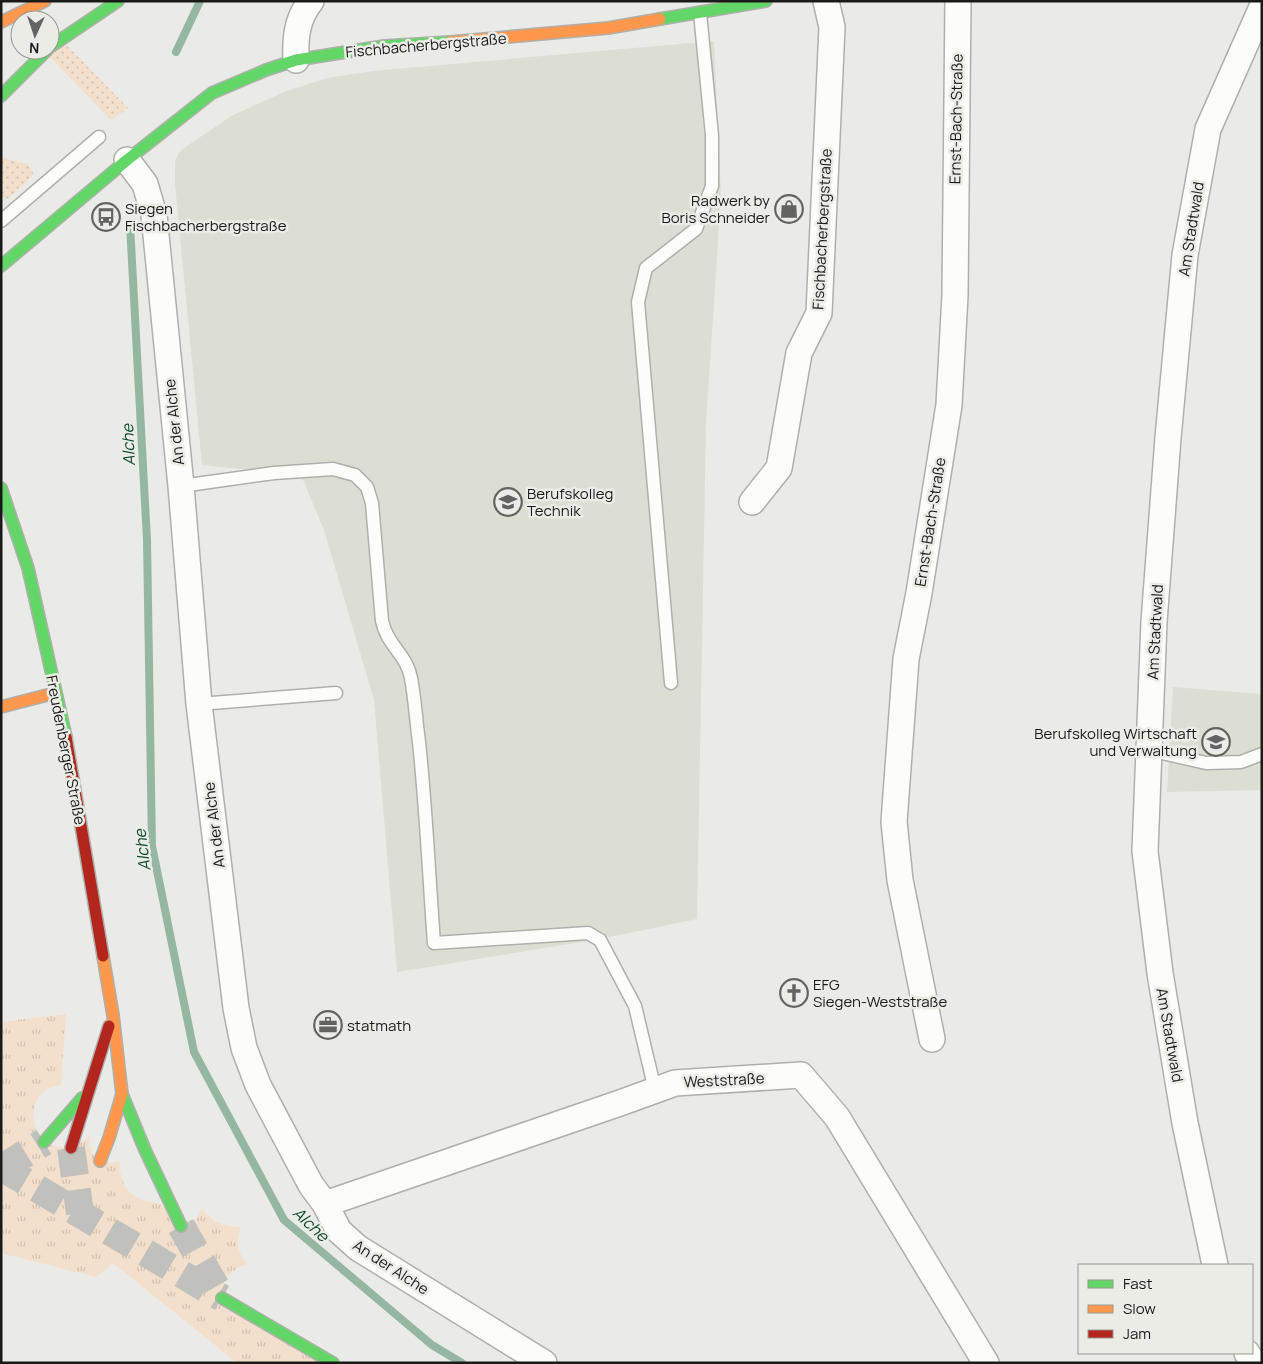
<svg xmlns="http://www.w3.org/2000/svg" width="1263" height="1364" font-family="Manrope,sans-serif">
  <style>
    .built { fill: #dcded3 }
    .grass { fill: url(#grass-dots) }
    .park { fill: url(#park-tufts) }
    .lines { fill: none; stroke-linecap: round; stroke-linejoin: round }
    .stream { stroke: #95b7a2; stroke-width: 8 }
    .secondary-tunnel { stroke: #c0c1bd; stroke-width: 28; stroke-dasharray: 28 14; stroke-linecap: butt }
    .lane-casing { stroke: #afb0ac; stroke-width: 15 }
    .street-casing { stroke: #afb0ac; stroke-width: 28 }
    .fast-casing { stroke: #afb0ac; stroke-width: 14 }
    .slow-casing { stroke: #afb0ac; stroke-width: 14 }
    .jam-casing { stroke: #afb0ac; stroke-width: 14 }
    .lane { stroke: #fcfcfb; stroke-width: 12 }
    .street { stroke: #fcfcfb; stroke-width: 25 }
    .fast { stroke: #63d668; stroke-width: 11 }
    .slow { stroke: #ff974d; stroke-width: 11 }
    .jam { stroke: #b3261e; stroke-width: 11 }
    .labels { text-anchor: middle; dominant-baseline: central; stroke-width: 5; stroke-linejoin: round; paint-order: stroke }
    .street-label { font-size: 15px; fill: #1a1a18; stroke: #ebece5 }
    .poi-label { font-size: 15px; fill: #1a1a18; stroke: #ebece5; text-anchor: start }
    .water-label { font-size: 16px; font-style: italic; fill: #0c492d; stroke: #ebece5 }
  </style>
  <defs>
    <pattern id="grass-dots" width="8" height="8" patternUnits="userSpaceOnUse" patternTransform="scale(1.25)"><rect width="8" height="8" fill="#f3e0cc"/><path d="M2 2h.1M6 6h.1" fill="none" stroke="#d0c0ae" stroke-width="1.8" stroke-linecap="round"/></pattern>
    <pattern id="park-tufts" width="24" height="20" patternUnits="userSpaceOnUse" patternTransform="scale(1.25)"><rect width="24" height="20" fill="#f3e0cc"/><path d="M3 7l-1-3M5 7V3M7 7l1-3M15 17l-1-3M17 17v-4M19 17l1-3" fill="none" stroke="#d0c0ae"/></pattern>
  </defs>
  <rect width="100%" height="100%" fill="#eaebe6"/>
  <!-- built -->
  <path class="built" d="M714 41 721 197 706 424 697 919 600 939 397 972 374 700 324 530 301 475 202 465 175 184V162L178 154 184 148 233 115 284 92 327 78 373 71Z
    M1173 687 1262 694V790L1167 792Z"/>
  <!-- grass -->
  <path class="grass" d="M50 28 128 108 111 120 43 50H50Z
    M1 157 29 165 33 173 31 178 9 198 6 199 1 196Z"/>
  <!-- park -->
  <path class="park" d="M66 1014 61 1085C56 1086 50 1088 46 1090 24 1104 32 1143 58 1147 61 1148 66 1146 69 1146 78 1144 83 1142 90 1136L89 1144 92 1153 112 1163 120 1161C119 1180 126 1194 145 1201 149 1202 153 1202 157 1203 167 1205 182 1217 191 1223L197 1218 202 1209C212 1222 223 1227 241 1227 236 1241 237 1251 247 1264 227 1272 225 1277 222 1298L333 1363H237L113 1263 96 1277 1 1253V1022Z"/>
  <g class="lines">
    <!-- stream -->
    <path class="stream" d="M176 52 200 1
      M130 224 147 540 152 846 194 1052 284 1220 432 1345 462 1363"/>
    <!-- secondary-tunnel -->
    <path class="secondary-tunnel" d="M71 1148 80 1213
      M1 1167 222 1298
      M2 1168 44 1142
      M181 1226 221 1296"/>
    <defs>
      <path id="lane" d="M1 221 99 137
        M181 486 274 473 333 469 355 475 367 487 372 503 382 621C387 645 407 655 411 678 415 699 416 721 419 742 426 808 429 876 434 943L588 933 600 940 635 1006 655 1090
        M671 683 638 302 646 268 696 229 712 186V135L700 13
        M199 704 336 693
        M1149 750 1206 763 1241 762 1262 754"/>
      <path id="street" d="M296 60C295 38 297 18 311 1
        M127 160 145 184 154 215 181 486 199 704 236 1008 244 1048 258 1085 311 1185 325 1204 339 1231 358 1248 544 1363
        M752 502 779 468 799 353 819 313 832 27 826 1
        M932 1039 900 880 894 822 906 659 919 593 949 405 955 295 958 1
        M325 1204 620 1103 675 1083 801 1075 837 1117 986 1363
        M1215 1265 1185 1123 1160 973 1145 851 1149 750 1154 622 1168 438 1185 255 1208 129 1262 7
        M1247 1353 1253 1363"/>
      <path id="fast" d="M660 19 766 1
        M50 47 118 1
        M1 96 47 50
        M1 266 127 160 212 93 266 70 296 60 384 46 450 42
        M1 488 28 568 66 737
        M122 1094 145 1150 181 1226
        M44 1142 82 1098
        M222 1298 333 1363"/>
      <path id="slow" d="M1 22 45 1
        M450 42 608 28 660 19
        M1 707 55 693
        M100 1161 109 1138 122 1094 113 1015 103 956"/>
      <path id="jam" d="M66 737 103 956
        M71 1148 109 1026"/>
    </defs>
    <!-- lane casing -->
    <use href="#lane" class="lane-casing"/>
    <!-- street casing -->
    <use href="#street" class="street-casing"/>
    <!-- fast casing -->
    <use href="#fast" class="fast-casing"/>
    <!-- slow casing -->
    <use href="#slow" class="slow-casing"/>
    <!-- jam casing -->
    <use href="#jam" class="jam-casing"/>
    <!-- lane -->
    <use href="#lane" class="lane"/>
    <!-- street -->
    <use href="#street" class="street"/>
    <!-- fast -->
    <use href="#fast" class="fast"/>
    <!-- slow -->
    <use href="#slow" class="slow"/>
    <!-- jam -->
    <use href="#jam" class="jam"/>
  </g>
  <!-- icons -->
  <defs>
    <symbol id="shop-ring" viewBox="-11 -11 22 22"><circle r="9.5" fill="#ebece5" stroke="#636360" stroke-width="1.5"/><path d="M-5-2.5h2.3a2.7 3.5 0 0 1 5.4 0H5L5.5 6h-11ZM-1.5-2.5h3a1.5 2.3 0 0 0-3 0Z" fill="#636360"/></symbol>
    <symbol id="bus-ring" viewBox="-11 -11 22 22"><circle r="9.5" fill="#ebece5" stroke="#636360" stroke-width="1.5"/><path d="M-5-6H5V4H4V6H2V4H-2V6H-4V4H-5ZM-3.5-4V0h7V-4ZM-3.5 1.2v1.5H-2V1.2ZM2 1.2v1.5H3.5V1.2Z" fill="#636360"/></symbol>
    <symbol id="school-ring" viewBox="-11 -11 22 22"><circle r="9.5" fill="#ebece5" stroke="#636360" stroke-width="1.5"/><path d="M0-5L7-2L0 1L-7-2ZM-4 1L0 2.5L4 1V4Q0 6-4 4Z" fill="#636360"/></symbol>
    <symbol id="church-ring" viewBox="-11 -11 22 22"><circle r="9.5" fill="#ebece5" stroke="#636360" stroke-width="1.5"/><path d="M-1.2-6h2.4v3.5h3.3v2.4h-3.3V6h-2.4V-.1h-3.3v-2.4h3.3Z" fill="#636360"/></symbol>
    <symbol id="office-ring" viewBox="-11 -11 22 22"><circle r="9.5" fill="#ebece5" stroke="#636360" stroke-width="1.5"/><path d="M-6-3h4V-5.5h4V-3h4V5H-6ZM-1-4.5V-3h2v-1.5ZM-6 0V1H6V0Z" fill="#636360"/></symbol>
  </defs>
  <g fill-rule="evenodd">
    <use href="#shop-ring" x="773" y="193" width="32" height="32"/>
    <use href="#bus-ring" x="90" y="201" width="32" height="32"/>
    <use href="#school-ring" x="492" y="486" width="32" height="32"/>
    <use href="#school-ring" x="1200" y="726" width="32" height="32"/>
    <use href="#church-ring" x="778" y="977" width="32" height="32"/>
    <use href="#office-ring" x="312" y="1009" width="32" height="32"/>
  </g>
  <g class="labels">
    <!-- street labels -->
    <g class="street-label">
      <text transform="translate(426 45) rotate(-5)">Fischbacherbergstraße</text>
      <text transform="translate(956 119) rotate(-89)">Ernst-Bach-Straße</text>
      <text transform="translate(822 229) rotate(-87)">Fischbacherbergstraße</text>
      <text transform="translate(1191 229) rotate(-81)">Am Stadtwald</text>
      <text transform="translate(174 422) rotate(-96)">An der Alche</text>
      <text transform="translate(930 522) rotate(-81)">Ernst-Bach-Straße</text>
      <text transform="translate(1155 632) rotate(-87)">Am Stadtwald</text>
      <text transform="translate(66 750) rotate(79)">Freudenberger Straße</text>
      <text transform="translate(214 825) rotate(-97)">An der Alche</text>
      <text transform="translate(1170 1035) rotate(80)">Am Stadtwald</text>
      <text transform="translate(724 1080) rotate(-3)">Weststraße</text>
      <text transform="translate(391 1267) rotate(33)">An der Alche</text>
    </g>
    <!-- poi labels -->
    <g class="poi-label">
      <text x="770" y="200" text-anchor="end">Radwerk by<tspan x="770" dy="17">Boris Schneider</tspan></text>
      <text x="125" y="208">Siegen<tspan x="125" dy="17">Fischbacherbergstraße</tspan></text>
      <text x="527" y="493">Berufskolleg<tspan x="527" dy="17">Technik</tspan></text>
      <text x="1197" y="733" text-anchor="end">Berufskolleg Wirtschaft<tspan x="1197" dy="17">und Verwaltung</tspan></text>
      <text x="813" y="984">EFG<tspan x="813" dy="17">Siegen-Weststraße</tspan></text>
      <text x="347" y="1025">statmath</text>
    </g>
    <!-- water labels -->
    <g class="water-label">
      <text transform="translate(128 445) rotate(-93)">Alche</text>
      <text transform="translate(142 850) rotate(-97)">Alche</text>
      <text transform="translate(311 1224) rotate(43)">Alche</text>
    </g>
  </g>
  <!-- border -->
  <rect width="1263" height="1364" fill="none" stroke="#1a1a18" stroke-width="5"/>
  <!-- legend -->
  <rect x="1078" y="1264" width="175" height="90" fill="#ebece5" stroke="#979893"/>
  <rect x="1088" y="1280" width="25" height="8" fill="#63d668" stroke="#979893"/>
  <text x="1123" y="1289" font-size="15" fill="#1a1a18">Fast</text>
  <rect x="1088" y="1305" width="25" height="8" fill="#ff974d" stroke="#979893"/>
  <text x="1123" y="1314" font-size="15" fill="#1a1a18">Slow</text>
  <rect x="1088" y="1330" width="25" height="8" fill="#b3261e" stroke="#979893"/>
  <text x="1123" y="1339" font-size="15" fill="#1a1a18">Jam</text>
  <!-- north arrow -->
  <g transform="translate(35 35) rotate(183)"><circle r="24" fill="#ebece5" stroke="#979893"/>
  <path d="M0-4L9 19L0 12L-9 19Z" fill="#636360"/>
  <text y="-8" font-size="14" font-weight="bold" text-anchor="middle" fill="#1a1a18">N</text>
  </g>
</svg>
